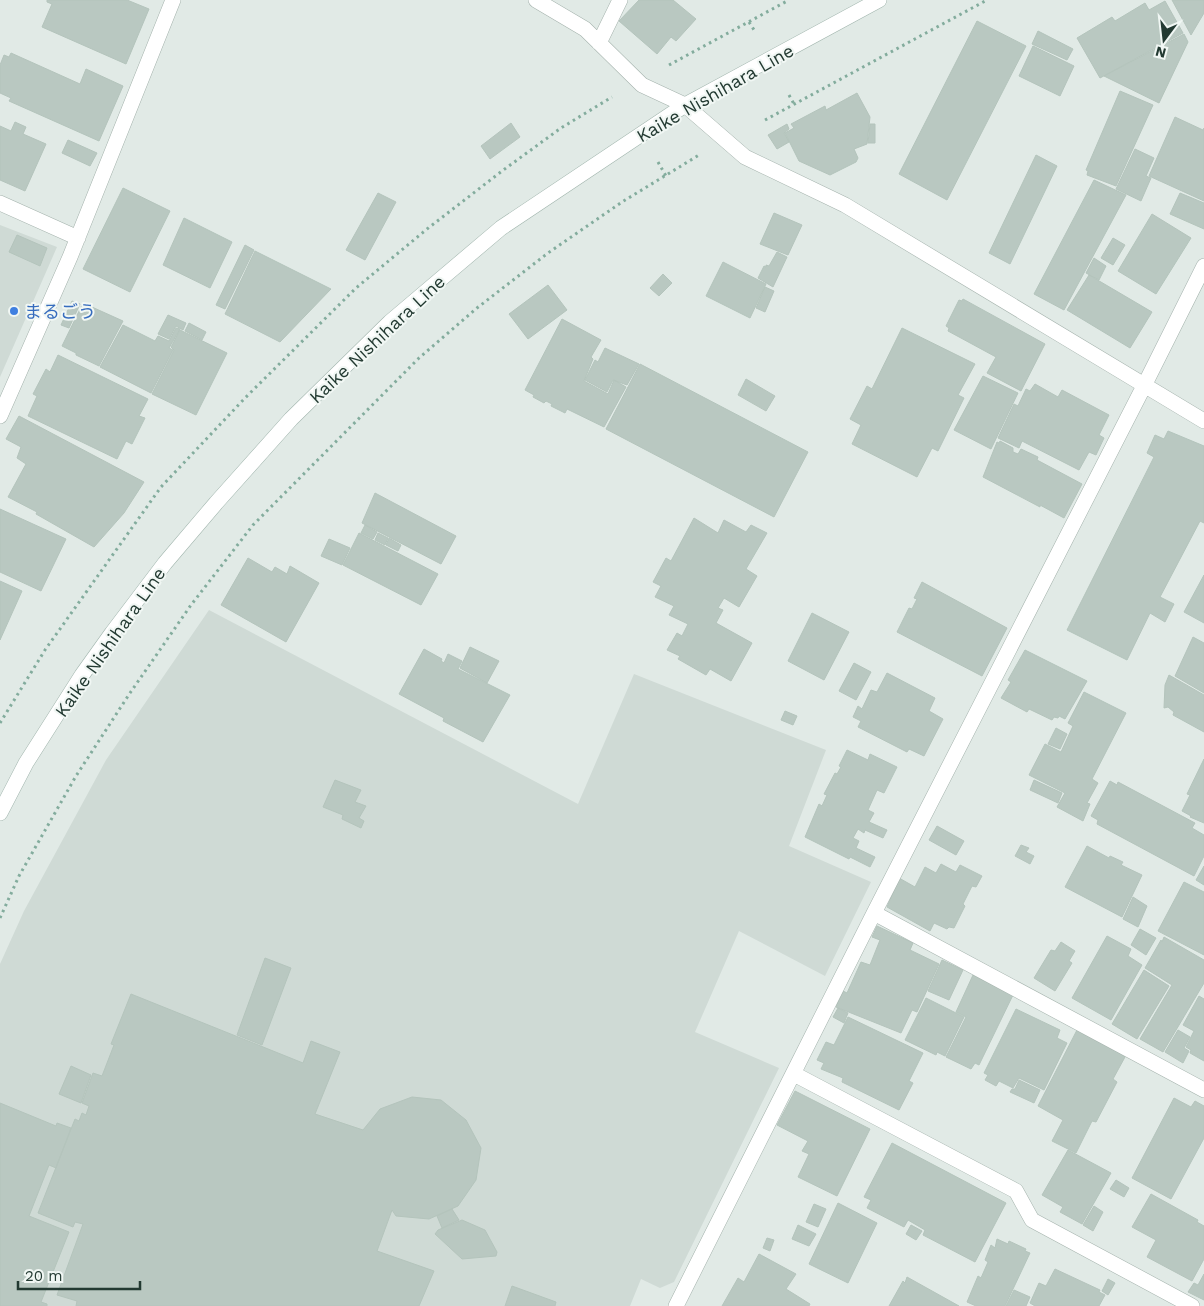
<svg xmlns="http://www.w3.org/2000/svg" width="1204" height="1306" font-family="'Work Sans','Noto Sans JP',sans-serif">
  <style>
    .built { fill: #cfdad5 }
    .building { fill: #b9c8c1; stroke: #b4c4bc }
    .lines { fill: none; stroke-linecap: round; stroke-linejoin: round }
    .lane-casing { stroke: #a4b2ac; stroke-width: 16 }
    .street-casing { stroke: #a4b2ac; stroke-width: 16 }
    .secondary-casing { stroke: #a1b5ad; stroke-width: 16 }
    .path { stroke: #83ac9d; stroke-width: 3; stroke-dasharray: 2.5 4; stroke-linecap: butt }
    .lane { stroke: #fff; stroke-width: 15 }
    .street { stroke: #fff; stroke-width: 15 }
    .secondary { stroke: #fff; stroke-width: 15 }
    .shop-dot { fill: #3f7fe0; stroke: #f1f7f4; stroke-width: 2 }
    .labels { text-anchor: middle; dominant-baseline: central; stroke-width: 4; stroke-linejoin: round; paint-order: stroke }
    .street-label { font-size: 18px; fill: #233a32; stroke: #f1f7f4 }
    .shop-label { font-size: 18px; fill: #366cbe; stroke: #f1f7f4; text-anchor: start }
  </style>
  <rect width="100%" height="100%" fill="#e1eae6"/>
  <!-- built -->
  <path class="built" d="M0 225 57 247 0 377Z
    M209 610 578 804 634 674 826 750 789 846 871 882 825 976 739 931 695 1032 779 1068 674 1282 660 1288 641 1279 630 1306H0V964L24 911 106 760Z"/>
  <!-- building -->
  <path class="building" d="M47 0H127L149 9 126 64 42 27 52 4 47 2Z
    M639 0H673L696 19 676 41 671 37 657 54 619 21Z
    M1172 0H1204V13L1191 35Z
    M1165 1 1183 33 1100 78 1077 38 1112 17 1115 21 1145 3 1149 10Z
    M977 21 1026 46 947 200 899 174Z
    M1038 31 1073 49 1067 60 1032 44Z
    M1184 34 1188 42 1159 103 1104 76Z
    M1033 46 1074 66 1060 96 1019 76Z
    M11 53 80 84 86 69 123 86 99 141 9 101 11 98 0 93V65L4 55 9 57Z
    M1120 91 1153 105 1116 186 1087 175 1088 171 1086 170Z
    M857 93 870 117 867 144 854 149 858 158 856 162 830 175 799 161 785 133 794 128 791 124 825 106 826 110Z
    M1175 117 1203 130 1204 128V201L1149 176Z
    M15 122 26 127 23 134 46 144 25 191 0 180V126L11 131Z
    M511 123 520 137 490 159 481 146Z
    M787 124 789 129 784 133 789 142 777 149 768 135Z
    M870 124H875V143H868Z
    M68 140 97 153 90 166 62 153Z
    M1135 149 1154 158 1146 176 1151 178 1141 201 1116 189Z
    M1036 155 1057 166 1010 264 989 253Z
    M1094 180 1126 195 1064 310 1034 294Z
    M123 188 170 211 130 292 83 269Z
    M378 193 396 202 365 260 346 250Z
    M1180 193 1204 203V229L1170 214Z
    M774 213 802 225 788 255 760 244Z
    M1152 214 1191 238 1156 294 1118 271Z
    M184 218 232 242 210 288 163 265Z
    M17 235 47 248 40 266 9 252Z
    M1113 238 1125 245 1113 265 1101 258Z
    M245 245 254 250 225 309 216 305Z
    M255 251 331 289 280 342 225 314Z
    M777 252 787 257 773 287 758 278 764 266 766 267V265L769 266Z
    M1094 258 1106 266 1099 280 1086 273Z
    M723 262 766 284 750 318 706 296Z
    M663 274 672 283 659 296 650 288Z
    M1089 275 1152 312 1130 348 1067 310Z
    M548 285 567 310 528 339 509 314Z
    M765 287 774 291 765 312 756 308Z
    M963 299 1045 344 1021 391 987 373 996 357 948 331 949 328 946 326 959 300 962 301Z
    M72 301 80 304 69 328 61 325Z
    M83 303 123 321 99 366 76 355V353L62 346Z
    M168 315 186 323 183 330 176 326 169 339 158 334Z
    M562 319 601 340 591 357 593 359 584 381 608 394 614 380 626 387 604 427 567 409 565 413 551 406 552 404 546 401 544 403 533 397 534 395 525 390Z
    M189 323 206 332 202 340 185 331Z
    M123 325 155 341 158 336 169 341 176 328 180 329 169 348 173 350 151 393 100 367Z
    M902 328 975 364 958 395 964 398 938 451 932 448 917 477 852 444 861 425 850 419 867 386 872 389Z
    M180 330 227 353 196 415 152 394 174 350 171 347Z
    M605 348 639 364 627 385 613 380 607 392 585 380 595 360 598 362Z
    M58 355 148 399 139 416 145 418 132 444 126 441 117 459 28 416 37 396 33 394 46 369 50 372Z
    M640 364 808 452 774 517 606 429Z
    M983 376 1018 393 991 449 954 430Z
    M746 379 775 396 766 411 738 395Z
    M1035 384 1058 397 1062 390 1109 415 1099 435 1104 438 1096 455 1089 452 1079 470 1022 441 1019 448 998 438 1014 404 1018 406 1026 389 1030 391Z
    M19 416 144 482 124 513 94 547 36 514 37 512 8 497 26 464 17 458 21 447 6 439Z
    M1168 431 1204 446V523L1200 521 1160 597 1174 604 1165 622 1150 613 1127 660 1067 630 1154 457 1147 453 1155 435 1164 439Z
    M1000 441 1013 448V452L1018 454 1021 449 1038 457 1037 460 1082 484 1064 518 1040 505V507L983 477 997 442 999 443Z
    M375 493 456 536 441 564 362 523Z
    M0 509 66 539 41 591 0 572Z
    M694 518 718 533 724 520 746 532 751 525 767 533 746 569 757 576 739 607 724 598 718 608 723 610 716 623 752 643 731 681 710 669 706 675 678 659 680 656 667 650 677 633 682 636 688 624 669 615 674 606 655 597 661 586 653 582 666 558 671 561Z
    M365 525 377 532 373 539 361 533Z
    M359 533 438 574 421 605 343 565Z
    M378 533 388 538 385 545 375 540Z
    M389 538 401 545 398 551 386 545Z
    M329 539 350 548 342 565 321 556Z
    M248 558 272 572 275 567 287 574 290 566 319 583 286 642 221 605Z
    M1204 575V623L1184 612Z
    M0 581 22 591 0 640Z
    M922 582 1007 628 982 676 897 632 909 608 912 609 917 599 914 598Z
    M812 613 849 632 824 680 788 661Z
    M1193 637 1204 643V693L1175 676Z
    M470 647 499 661 487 683 460 668Z
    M424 649 442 659 441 661 444 663 448 654 462 661 458 669 510 695 483 742 443 721 444 718 399 694Z
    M1025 650 1087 681 1065 719 1059 716 1058 718 1054 717 1052 720 1029 709 1027 712 1001 698 1011 682 1008 680Z
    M854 663 871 672 856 700 839 691Z
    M887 673 935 698 929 711 943 719 924 756 909 749 907 752 858 727 861 721 853 717 858 706 862 709 871 690 877 692Z
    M1169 675 1204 695V732L1173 715 1174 712 1168 707 1164 708 1165 685Z
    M1084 692 1126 713 1092 779 1098 783 1087 803 1090 804 1083 821 1057 807 1065 793 1029 775 1045 744 1061 752 1073 726 1068 723Z
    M785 711 797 716 793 725 781 720Z
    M1056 728 1067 734 1060 749 1048 744Z
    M847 750 868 760 870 754 897 767 884 793 877 790 868 810 874 813 869 822 887 830 883 838 865 830 864 833 858 829 853 838 859 841 856 848 875 857 870 867 850 857 849 859 805 837 819 804 822 806 827 795 824 794 835 773 837 774 841 767 839 766Z
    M1204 759V823L1190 817 1191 816 1182 811 1190 795 1187 794Z
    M335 780 361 790 355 802 366 806 359 818 364 821 361 828 342 819 343 815 323 807Z
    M1034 780 1062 793 1058 803 1030 790Z
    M1110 781 1117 785 1118 782 1195 823 1192 828 1204 835V856L1194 876 1097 824 1098 820 1091 816Z
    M937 826 964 841 956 855 929 840Z
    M1021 845 1029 848 1026 852 1034 856 1030 864 1015 856Z
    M1087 846 1109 858 1110 856 1123 862 1121 865 1142 875 1122 917 1065 887Z
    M941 864 956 872 960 865 982 876 976 887 972 886 963 904 965 906 954 928 949 927 947 929 934 923 930 931 887 907 899 878 915 887 925 867 936 873Z
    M1204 866V885L1196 880Z
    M1184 882 1204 892V955L1158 931Z
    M1133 897 1147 906 1138 927 1123 919Z
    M877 926 913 943 910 950 939 964 917 1012 912 1010 901 1033 836 1007 843 991 847 993 861 962 870 965 880 940 872 937Z
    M1140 929 1156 938 1146 955 1131 945Z
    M1107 936 1131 949 1128 956 1142 965 1111 1020 1072 998Z
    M1164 937 1204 960V983L1163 1052 1140 1039 1172 985 1145 968 1161 940 1162 942Z
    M1061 942 1075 951 1069 961 1072 963 1055 991 1034 978 1051 950 1055 951Z
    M265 958 291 968 262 1045 237 1035Z
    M942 960 963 970 949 1000 928 991Z
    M1144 970 1169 986 1137 1039 1112 1024Z
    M973 975 1013 995 979 1065 975 1063 971 1069 946 1057 966 1017 956 1012Z
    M131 994 303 1063 311 1041 340 1052 315 1114 363 1130 380 1109 412 1097 441 1100 466 1120 481 1148 476 1180 458 1206 429 1219 396 1216 392 1210 377 1251 434 1271 419 1306H76L77 1301 57 1295 83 1224 75 1222 73 1227 38 1213 75 1119 79 1121 82 1113 86 1115 89 1106 82 1103 93 1073 102 1076 114 1045 111 1044Z
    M1199 996 1204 999V1061L1190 1053 1191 1050 1186 1047 1194 1031 1183 1025Z
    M926 998 964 1017 945 1056 937 1052 936 1055 905 1040Z
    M838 1008 848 1013 844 1023 833 1017Z
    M1016 1009 1060 1030 1057 1038 1067 1043 1044 1090 1019 1078 1013 1088 999 1081 996 1086 985 1080 988 1075 984 1073Z
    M848 1017 923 1053 909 1081 913 1083 899 1110 842 1082 843 1078 821 1069 824 1063 817 1060 826 1042 834 1045Z
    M1077 1030 1124 1054 1123 1056 1125 1057 1113 1079 1117 1082 1096 1122 1092 1121 1076 1153 1052 1141 1063 1120 1038 1106Z
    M1178 1030 1190 1037 1184 1048 1189 1051 1183 1063 1165 1052Z
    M71 1066 91 1075 81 1103 59 1094Z
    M1019 1080 1040 1090 1034 1103 1010 1092 1012 1089H1015Z
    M795 1091 870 1129 837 1196 798 1177 809 1154 802 1151 808 1141 777 1125Z
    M1174 1098 1191 1107 1195 1101 1204 1106V1138L1171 1199 1132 1178Z
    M0 1103 56 1126 57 1123 71 1128 56 1168 49 1165 29 1216 69 1232 41 1302 47 1304V1306H0Z
    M892 1143 1006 1203 975 1262 923 1235 925 1230 908 1220 904 1227 867 1208 871 1200 864 1197Z
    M1068 1150 1111 1173 1082 1224 1060 1212 1063 1207 1042 1195Z
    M1116 1180 1129 1188 1124 1197 1110 1189Z
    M1151 1194 1198 1220 1197 1222 1204 1226V1259L1192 1281 1147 1257 1156 1240 1132 1227Z
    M838 1203 877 1223 848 1283 809 1264Z
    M814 1204 826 1209 818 1227 806 1222Z
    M1094 1206 1103 1212 1093 1231 1083 1225Z
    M452 1209 459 1220 442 1228 437 1216Z
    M462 1220 485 1230 497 1252 496 1256 462 1259 435 1234 438 1230Z
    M798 1225 816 1234 809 1246 792 1239Z
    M911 1225 922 1231 916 1240 906 1234Z
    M767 1238 774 1240 770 1251 763 1248Z
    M997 1239 1008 1244 1009 1241 1026 1249 1025 1251 1030 1253 1005 1306H976L967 1302 978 1276 981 1278 988 1262 985 1260 991 1245 995 1248Z
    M759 1254 796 1274 786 1289 810 1304 809 1306H722L738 1278 744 1282Z
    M1055 1269 1100 1290 1099 1292 1105 1295 1099 1306H1035L1030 1303 1039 1283 1046 1286Z
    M1204 1274V1300L1188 1292 1194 1283 1198 1285Z
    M907 1277 959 1306H889L903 1281 905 1283Z
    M1108 1279 1115 1283 1108 1295 1102 1291Z
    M512 1286 556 1302 555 1306H505Z
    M1014 1290 1030 1297 1026 1306H1006Z"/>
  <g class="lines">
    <defs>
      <path id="lane" d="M536 0 585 29 642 85 685 105
        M599 43 620 0
        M0 203 78 238
        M1144 386 1204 266
        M0 416 70 257 173 0"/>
      <path id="street" d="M685 105 745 157 845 205 1204 421
        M874 913 1204 1090
        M794 1074 1016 1191 1032 1220 1192 1306
        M676 1306 874 913 1144 386"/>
      <path id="secondary" d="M0 813 26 763 82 675 112 633 165 563 216 503 291 419 390 322 501 228 685 105 879 0"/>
    </defs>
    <!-- lane casing -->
    <use href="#lane" class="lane-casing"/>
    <!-- street casing -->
    <use href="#street" class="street-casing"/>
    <!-- secondary casing -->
    <use href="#secondary" class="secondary-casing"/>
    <!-- path -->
    <path class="path" d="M749 22 756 33
      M669 65 789 0
      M789 95 794 104
      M765 120 987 0
      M658 162 666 176
      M0 723 45 650 161 487 245 398 356 288 427 229 502 171 561 128 612 97
      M0 918 19 876 76 776 130 693 191 605 253 525 419 358 477 308 548 253 622 202 699 155"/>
    <!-- lane -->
    <use href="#lane" class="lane"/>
    <!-- street -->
    <use href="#street" class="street"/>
    <!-- secondary -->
    <use href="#secondary" class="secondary"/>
  </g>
  <!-- markers -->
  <circle class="shop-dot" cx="14" cy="311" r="5"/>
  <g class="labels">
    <!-- street labels -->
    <g class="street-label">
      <text transform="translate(715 93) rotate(-30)">Kaike Nishihara Line</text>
      <text transform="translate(377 339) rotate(-43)">Kaike Nishihara Line</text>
      <text transform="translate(110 642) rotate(-55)">Kaike Nishihara Line</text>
    </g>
    <!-- shop labels -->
    <g class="shop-label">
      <text x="24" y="311">まるごう</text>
    </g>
  </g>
  <!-- north arrow -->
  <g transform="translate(1164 40) rotate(195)" stroke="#f1f7f4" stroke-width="4" paint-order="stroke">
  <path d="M0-4L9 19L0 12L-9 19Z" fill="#233a32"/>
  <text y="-8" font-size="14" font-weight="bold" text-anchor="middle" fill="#233a32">N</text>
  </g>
  <!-- scale -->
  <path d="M18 1281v8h122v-8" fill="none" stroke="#233a32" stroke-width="2.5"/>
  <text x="25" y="1281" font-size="15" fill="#233a32" stroke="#f1f7f4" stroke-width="4" paint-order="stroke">20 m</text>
</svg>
